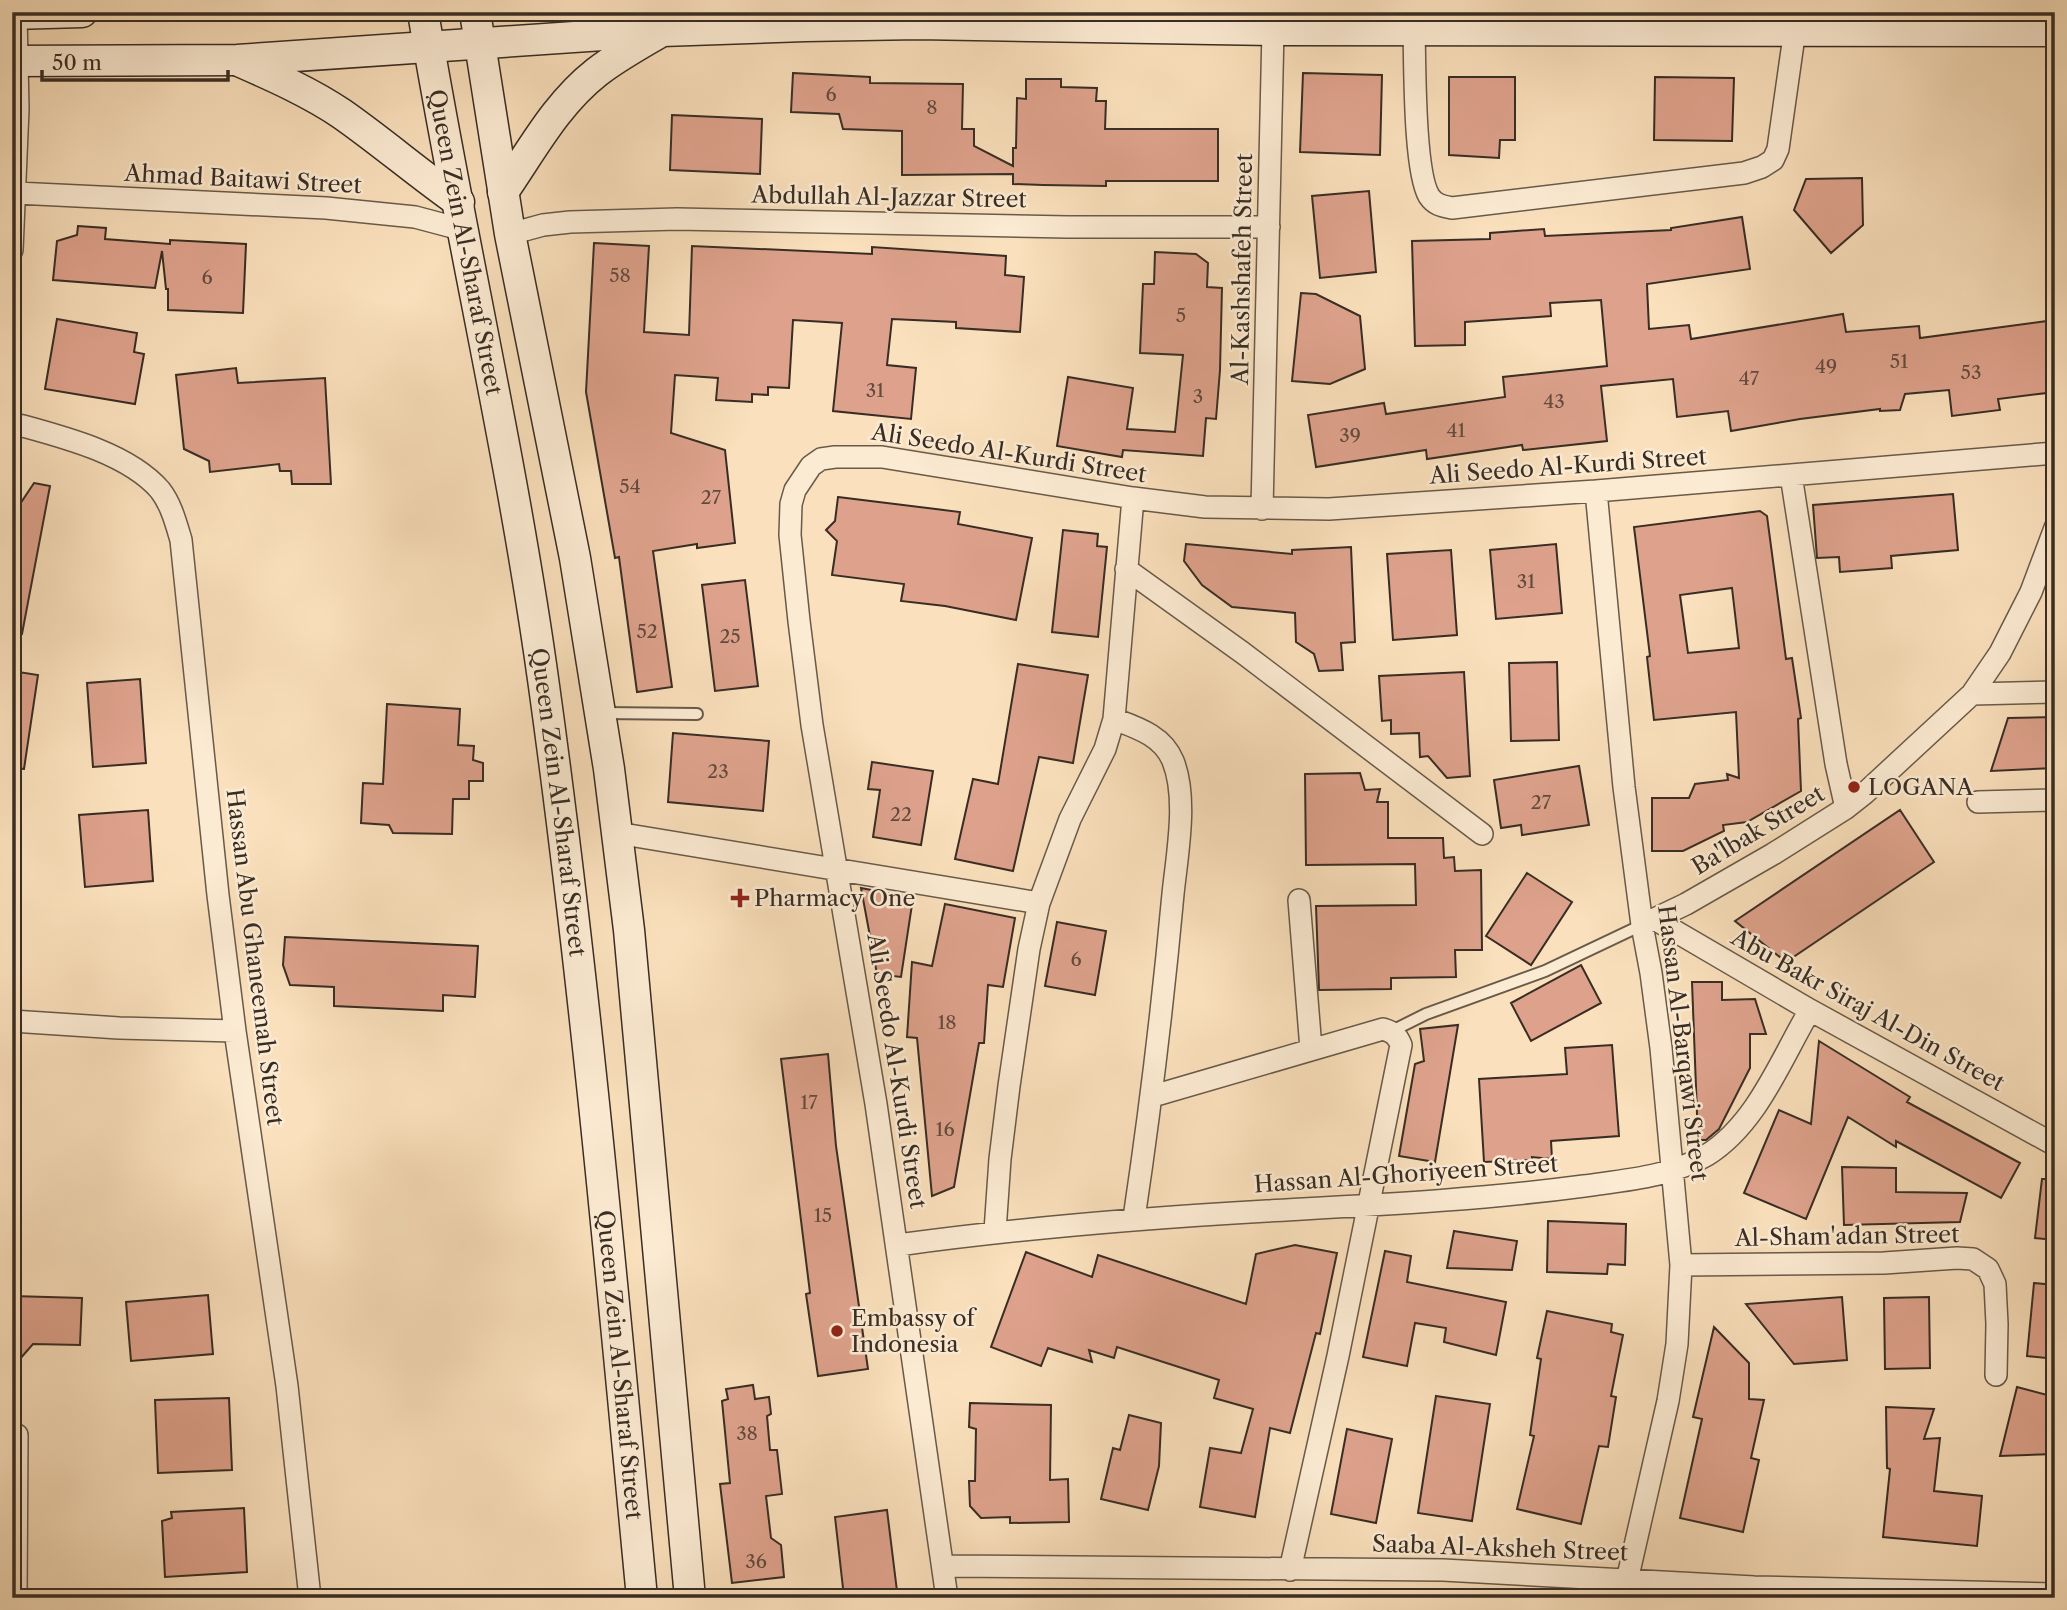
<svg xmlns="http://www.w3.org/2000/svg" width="2067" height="1610" font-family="'Libre Caslon Text',serif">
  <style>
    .building { fill: #dea28c; stroke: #382d24; stroke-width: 2; fill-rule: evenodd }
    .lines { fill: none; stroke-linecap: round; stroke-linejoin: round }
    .lane-casing { stroke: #685a4a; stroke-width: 14 }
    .street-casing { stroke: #685a4a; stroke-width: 24 }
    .secondary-casing { stroke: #382d24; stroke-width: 33 }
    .lane { stroke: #fcebd3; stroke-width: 10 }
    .street { stroke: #fcebd3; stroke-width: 21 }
    .secondary { stroke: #fcebd3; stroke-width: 30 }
    .poi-dot { fill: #8f2418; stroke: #fcebd3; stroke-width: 2.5 }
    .labels { text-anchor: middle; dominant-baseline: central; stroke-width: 5; stroke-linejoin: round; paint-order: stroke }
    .number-label { font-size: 19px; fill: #624a3e }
    .street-label { font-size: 23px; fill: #382d24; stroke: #fcebd3 }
    .poi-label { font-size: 23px; fill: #382d24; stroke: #fcebd3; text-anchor: start }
  </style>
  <rect width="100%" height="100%" fill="#fae0bc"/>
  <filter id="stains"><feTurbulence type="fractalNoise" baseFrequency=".00286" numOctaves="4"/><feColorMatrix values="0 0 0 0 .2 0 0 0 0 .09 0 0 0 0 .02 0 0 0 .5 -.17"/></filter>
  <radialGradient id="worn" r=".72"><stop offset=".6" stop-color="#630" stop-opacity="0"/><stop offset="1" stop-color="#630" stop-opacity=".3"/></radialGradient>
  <!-- building -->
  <path class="building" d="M793 73 870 77V83L963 84 962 129H974V146L1013 166V148H1016L1017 98 1026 99V79H1061V87L1097 88 1096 101H1106L1105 129H1218V181H1106V186L1043 185 1013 184V174L902 175V131L843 129 839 114 791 112Z
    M1303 73 1382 75 1380 155 1300 152Z
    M1449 77H1515V140H1500L1499 158 1449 155Z
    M1655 77 1734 78 1732 141 1654 140Z
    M672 115 762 119 760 174 670 170Z
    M1862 178 1863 225 1831 253 1794 210 1806 179Z
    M1369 191 1376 272 1320 278 1312 196Z
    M1742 217 1750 269 1647 284 1649 329 1689 325 1691 339 1843 314 1846 332 1919 326 1920 338 2055 320V392L1998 399 2000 410 1952 416 1949 390 1905 394 1900 410 1880 411V409L1800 419 1731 431 1728 411 1677 417 1673 379 1601 386 1607 441 1523 450 1522 445 1427 459 1426 450 1316 467 1308 415 1384 403 1386 414 1505 397 1503 377 1607 366 1601 300 1550 303 1551 316 1465 322V345L1415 346 1412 241 1490 239V233L1544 229 1545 236 1671 230V228Z
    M78 226 106 228 105 239 170 244V240L246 244 243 313 168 310V289H166L162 251 155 288 53 280 57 241 77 235Z
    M594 243 649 246 644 332 689 335 692 246 872 254V247L1006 256 1005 275 1024 277 1020 332 956 328V322L892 319 887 365 916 368 911 419 833 411 842 323 793 320 789 388 768 387V395L752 394V402L716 400 718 378 675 375 671 433 725 450 735 543 697 548V544L653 551 672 687 637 692 619 557 615 558 586 392Z
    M1155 252 1196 254 1208 263 1207 287 1222 288 1220 370 1216 419 1206 418 1203 456 1123 450 1122 457 1057 446 1068 377 1133 388 1127 429 1175 432 1183 355 1140 353 1143 284H1154Z
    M1301 293 1316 294 1360 316 1365 369 1330 384 1292 381Z
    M57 319 137 333 134 352 144 354 135 404 45 389Z
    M236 368 238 383 325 378 331 484H292L291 471H280L279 464 210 472 209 461 184 449 176 375Z
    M34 483 50 486 22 634 12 633V530L18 500 22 501Z
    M1953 494 1958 550 1891 556 1892 568 1840 572 1839 557 1817 558 1813 505Z
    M838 497 960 512 958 524 1032 538 1016 620 945 606 901 601 904 584 832 575 837 541 826 530 835 521Z
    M1760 511 1767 516 1786 659 1792 658 1801 718 1798 719 1801 791 1747 822 1723 825 1724 831 1683 851H1652V798H1689L1695 784 1728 780 1727 774 1739 778 1736 712 1654 720 1647 657 1650 656 1634 527ZM1732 588 1739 648 1688 653 1680 595Z
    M1063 530 1098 534 1097 546 1107 547 1098 637 1052 632Z
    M1186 544 1292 554V550L1351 547 1355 642 1341 643 1343 670 1319 671 1314 654 1296 642 1295 613 1232 607 1202 585 1184 561Z
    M1556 544 1562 613 1496 619 1490 550Z
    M1451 550 1457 635 1393 640 1387 554Z
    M745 580 758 686 715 691 702 585Z
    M1557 662 1559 740 1511 741 1509 663Z
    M1018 664 1088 675 1073 763 1039 757 1013 871 955 859 973 779 998 784Z
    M12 671 38 675 24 769 12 768Z
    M1464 672 1470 776 1447 778 1428 756 1420 757 1419 733 1391 734V720L1382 721 1379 676Z
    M140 679 146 763 93 767 87 683Z
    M387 704 460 709 458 745 474 746 473 760 483 763V781H469V799H453L452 834 393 833 389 825 361 823 363 783 383 784Z
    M2055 717V768L1991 771 2008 718Z
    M673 733 769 741 763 811 668 802Z
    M872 762 933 771 921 845 873 837 880 790 868 789Z
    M1579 766 1589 825 1522 835 1521 825 1501 828 1494 780Z
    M1360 773 1365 790 1380 789 1377 802H1388V838H1443L1444 858 1454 857 1455 871 1481 870 1482 950H1455L1456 977 1391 978V989L1319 990 1316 906 1416 905 1415 864 1306 865 1305 774Z
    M148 810 153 881 85 887 79 815Z
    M1900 810 1934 862 1786 962 1735 921Z
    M1527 873 1572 902 1531 965 1486 936Z
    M861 888 913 898 901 977 877 974Z
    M945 904 1015 918 1003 987 988 985 984 1043H979L954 1187 932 1196 917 1038 907 1037 912 962 932 966Z
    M1057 922 1106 931 1095 995 1045 986Z
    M285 937 478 946 475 997 443 995V1011L334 1006V987L290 985 283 965Z
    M1581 965 1601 1003 1531 1041 1511 1003Z
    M1692 982H1722V1000L1755 999 1766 1034H1750V1068L1719 1129 1706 1140H1698Z
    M1458 1025 1435 1162 1399 1156 1415 1064 1424 1061 1420 1029Z
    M1819 1041 1910 1097 1907 1102 2020 1163 2001 1198 1896 1141V1147L1848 1117 1806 1219 1744 1193 1779 1110 1811 1124Z
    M1612 1045 1619 1136 1551 1141 1552 1159 1532 1157V1160L1484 1162 1479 1079 1567 1074 1565 1048Z
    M828 1054 836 1146 868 1369 818 1376 806 1294 810 1293 781 1059Z
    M1842 1167 1896 1168V1192L1967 1193 1960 1222 1844 1225Z
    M2042 1179H2055V1240L2035 1238Z
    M1548 1221 1626 1224 1625 1265 1608 1264 1607 1274 1547 1272Z
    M1454 1231 1517 1241 1512 1270 1447 1268Z
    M1295 1245 1337 1253 1320 1334 1316 1333 1290 1433 1270 1428 1255 1517 1200 1507 1210 1448 1241 1453 1253 1409 1214 1398 1219 1380 1117 1347 1114 1358 1089 1350 1092 1362 1048 1348 1041 1366 991 1347 1026 1252 1092 1277 1098 1255 1246 1304 1256 1254Z
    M1385 1251 1411 1256 1407 1282 1506 1302 1496 1355 1444 1342 1446 1328 1415 1323 1407 1366 1363 1357Z
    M2034 1283 2055 1285V1359L2027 1356Z
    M208 1295 213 1354 131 1361 126 1302Z
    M12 1296 82 1298 80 1345 33 1344 12 1368Z
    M1842 1297 1847 1360 1794 1364 1746 1304Z
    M1929 1297 1930 1368 1885 1369 1884 1298Z
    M1547 1311 1612 1324 1611 1332 1623 1335 1611 1396 1616 1397 1608 1447 1599 1446 1581 1524 1517 1509 1534 1436 1530 1435 1541 1359 1537 1358Z
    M1714 1327 1749 1363V1399L1764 1400 1751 1458 1759 1460 1743 1532 1680 1518 1702 1419 1693 1417Z
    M753 1385 755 1399 769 1397 771 1414 767 1416 770 1450H777L782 1494 766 1496 771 1538 781 1545 784 1577 732 1583 720 1484 730 1483 722 1401 728 1399 726 1389Z
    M2017 1387 2055 1397V1454L2000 1456Z
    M1436 1396 1490 1404 1472 1521 1418 1513Z
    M229 1398 232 1470 158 1473 155 1400Z
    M970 1403 1051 1405 1050 1480 1068 1479 1069 1522 1010 1523V1517L981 1518 970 1506 969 1481H975L976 1429 969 1427Z
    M1886 1407 1934 1409 1924 1439 1940 1438 1934 1491 1982 1496 1977 1546 1883 1537 1890 1469 1887 1468Z
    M1129 1415 1161 1423 1159 1466 1148 1510 1101 1499 1113 1448 1120 1450Z
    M1347 1429 1392 1439 1376 1523 1331 1514Z
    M244 1508 247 1572 165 1577 162 1521 172 1518 171 1512Z
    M887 1510 897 1591 844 1597 835 1517Z"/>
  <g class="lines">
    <defs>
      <path id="lane" d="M602 713 697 714
        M1392 1031 1426 1014 1545 971 1642 925"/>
      <path id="street" d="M1414 30C1415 65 1414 171 1429 196 1435 205 1442 206 1452 208L1744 173 1762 167 1773 160 1778 149 1795 29
        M16 193 326 208 415 217 464 230
        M510 234 543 225 570 222 677 219 1068 227H1269
        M12 250 18 109 16 14
        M12 423C59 436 127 452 160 490 171 504 176 523 181 540L218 895 235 1031 287 1386 310 1598
        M1791 475 1836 764 1846 808
        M1596 491 1624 787 1642 925 1651 973 1661 1048 1681 1265 1677 1344 1668 1401 1623 1598
        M1262 509 1273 30
        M1126 569 1243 653 1482 834
        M1972 694 2055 692
        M1114 719C1138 728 1163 736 1173 761 1188 798 1177 855 1173 894 1163 1003 1150 1111 1134 1218
        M1978 802 2055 800
        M617 833 1039 903
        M1299 900 1311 1049
        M1656 920 1810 1010 2055 1145
        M1642 925 1686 904 1773 854 1846 808 1865 793 1972 694 2000 653 2031 592 2055 528
        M12 1021 119 1028 235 1031
        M1153 1096 1383 1029C1393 1032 1397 1035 1401 1045L1338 1356 1290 1570
        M995 1231 1000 1159 1009 1086 1029 949 1039 903 1070 819 1105 749 1114 719 1133 498
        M898 1245C1021 1228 1143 1218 1267 1211 1373 1205 1479 1200 1584 1186 1626 1180 1670 1177 1707 1155 1757 1124 1781 1059 1810 1010
        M1681 1265 1884 1263 1957 1258 1973 1259 1988 1269 1995 1284 1997 1324 1996 1375
        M943 1566 1443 1570 1754 1587 2055 1594
        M16 1598 17 1435
        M947 1598 876 1104 812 725 799 621 790 535 791 504 795 490 811 466 821 459 835 457H882L1133 498 1205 507 1329 509 1596 491 2055 453"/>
      <g id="secondary">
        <path id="s1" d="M423 12C460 237 513 460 544 686 586 989 613 1293 642 1598"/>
        <path d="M475 12 510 234 575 558 609 769 629 930 690 1598"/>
        <path d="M12 14 82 12"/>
        <path d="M12 61 237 60 662 31 805 26 918 24 1273 30 2055 31"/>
        <path d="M241 62C275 77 311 93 342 114 382 142 419 174 459 202"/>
        <path d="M503 192C532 150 556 104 597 72 615 58 636 46 657 34"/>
      </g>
    </defs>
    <!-- lane casing -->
    <use href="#lane" class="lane-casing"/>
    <!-- street casing -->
    <use href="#street" class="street-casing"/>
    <!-- secondary casing -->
    <use href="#secondary" class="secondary-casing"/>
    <!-- lane -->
    <use href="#lane" class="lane"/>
    <!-- street -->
    <use href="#street" class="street"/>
    <!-- secondary -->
    <use href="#secondary" class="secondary"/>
  </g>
  <!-- markers -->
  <g class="poi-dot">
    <circle cx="1854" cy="787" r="7"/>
    <path d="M736.5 887.5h7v7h7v7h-7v7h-7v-7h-7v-7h7z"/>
    <circle cx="837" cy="1331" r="7"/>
  </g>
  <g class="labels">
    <!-- number labels -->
    <g class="number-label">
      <text x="831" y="94">6</text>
      <text x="932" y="107">8</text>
      <text x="620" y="275">58</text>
      <text x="207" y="277">6</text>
      <text x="1181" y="315">5</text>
      <text x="1899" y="361">51</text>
      <text x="1826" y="366">49</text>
      <text x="1971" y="372">53</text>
      <text x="1749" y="378">47</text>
      <text x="875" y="390">31</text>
      <text x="1198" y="396">3</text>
      <text x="1554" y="401">43</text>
      <text x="1456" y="430">41</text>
      <text x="1350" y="435">39</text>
      <text x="630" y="486">54</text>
      <text x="711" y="497">27</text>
      <text x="1526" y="581">31</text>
      <text x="647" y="631">52</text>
      <text x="730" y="636">25</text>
      <text x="718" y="771">23</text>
      <text x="1541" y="802">27</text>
      <text x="901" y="814">22</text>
      <text x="1076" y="959">6</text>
      <text x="947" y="1022">18</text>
      <text x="809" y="1102">17</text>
      <text x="945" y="1129">16</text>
      <text x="823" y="1215">15</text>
      <text x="747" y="1433">38</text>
      <text x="756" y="1561">36</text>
    </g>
    <!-- street labels -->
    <g class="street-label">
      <text transform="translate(243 179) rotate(3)">Ahmad Baitawi Street</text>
      <text transform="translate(889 197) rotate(1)">Abdullah Al-Jazzar Street</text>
      <text stroke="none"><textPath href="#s1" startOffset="234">Queen Zein Al-Sharaf Street</textPath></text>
      <text transform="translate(1242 269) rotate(-89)">Al-Kashshafeh Street</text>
      <text transform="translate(1009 453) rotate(9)">Ali Seedo Al-Kurdi Street</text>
      <text transform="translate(1568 466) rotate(-4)">Ali Seedo Al-Kurdi Street</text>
      <text stroke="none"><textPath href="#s1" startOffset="802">Queen Zein Al-Sharaf Street</textPath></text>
      <text transform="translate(1758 830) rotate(-31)">Ba'lbak Street</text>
      <text transform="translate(255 957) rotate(83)">Hassan Abu Ghaneemah Street</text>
      <text transform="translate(1868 1010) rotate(29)">Abu Bakr Siraj Al-Din Street</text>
      <text transform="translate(1683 1043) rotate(83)">Hassan Al-Barqawi Street</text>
      <text transform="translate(897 1071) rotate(81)">Ali Seedo Al-Kurdi Street</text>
      <text transform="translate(1406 1174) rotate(-4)">Hassan Al-Ghoriyeen Street</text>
      <text transform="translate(1847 1236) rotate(-1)">Al-Sham'adan Street</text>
      <text stroke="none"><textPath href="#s1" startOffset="1368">Queen Zein Al-Sharaf Street</textPath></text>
      <text transform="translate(1500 1548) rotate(2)">Saaba Al-Aksheh Street</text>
    </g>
    <!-- poi labels -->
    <g class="poi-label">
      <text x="1868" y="787">LOGANA</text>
      <text x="754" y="898">Pharmacy One</text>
      <text x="851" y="1318">Embassy of<tspan x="851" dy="26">Indonesia</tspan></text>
    </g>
  </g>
  <!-- margin -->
  <rect width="2067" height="1610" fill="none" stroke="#fae0bc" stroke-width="42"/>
  <rect x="14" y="14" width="2039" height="1582" fill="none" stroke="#382d24" stroke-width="3.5"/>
  <rect x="21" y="21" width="2025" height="1568" fill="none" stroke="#382d24" stroke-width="2"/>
  <!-- scale -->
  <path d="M42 70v10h186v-10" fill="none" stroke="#382d24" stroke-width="3.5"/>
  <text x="52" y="70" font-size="21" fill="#382d24" stroke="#fcebd3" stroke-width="5" paint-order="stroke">50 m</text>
  <rect width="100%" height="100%" filter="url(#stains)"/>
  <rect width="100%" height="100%" fill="url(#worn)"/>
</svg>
